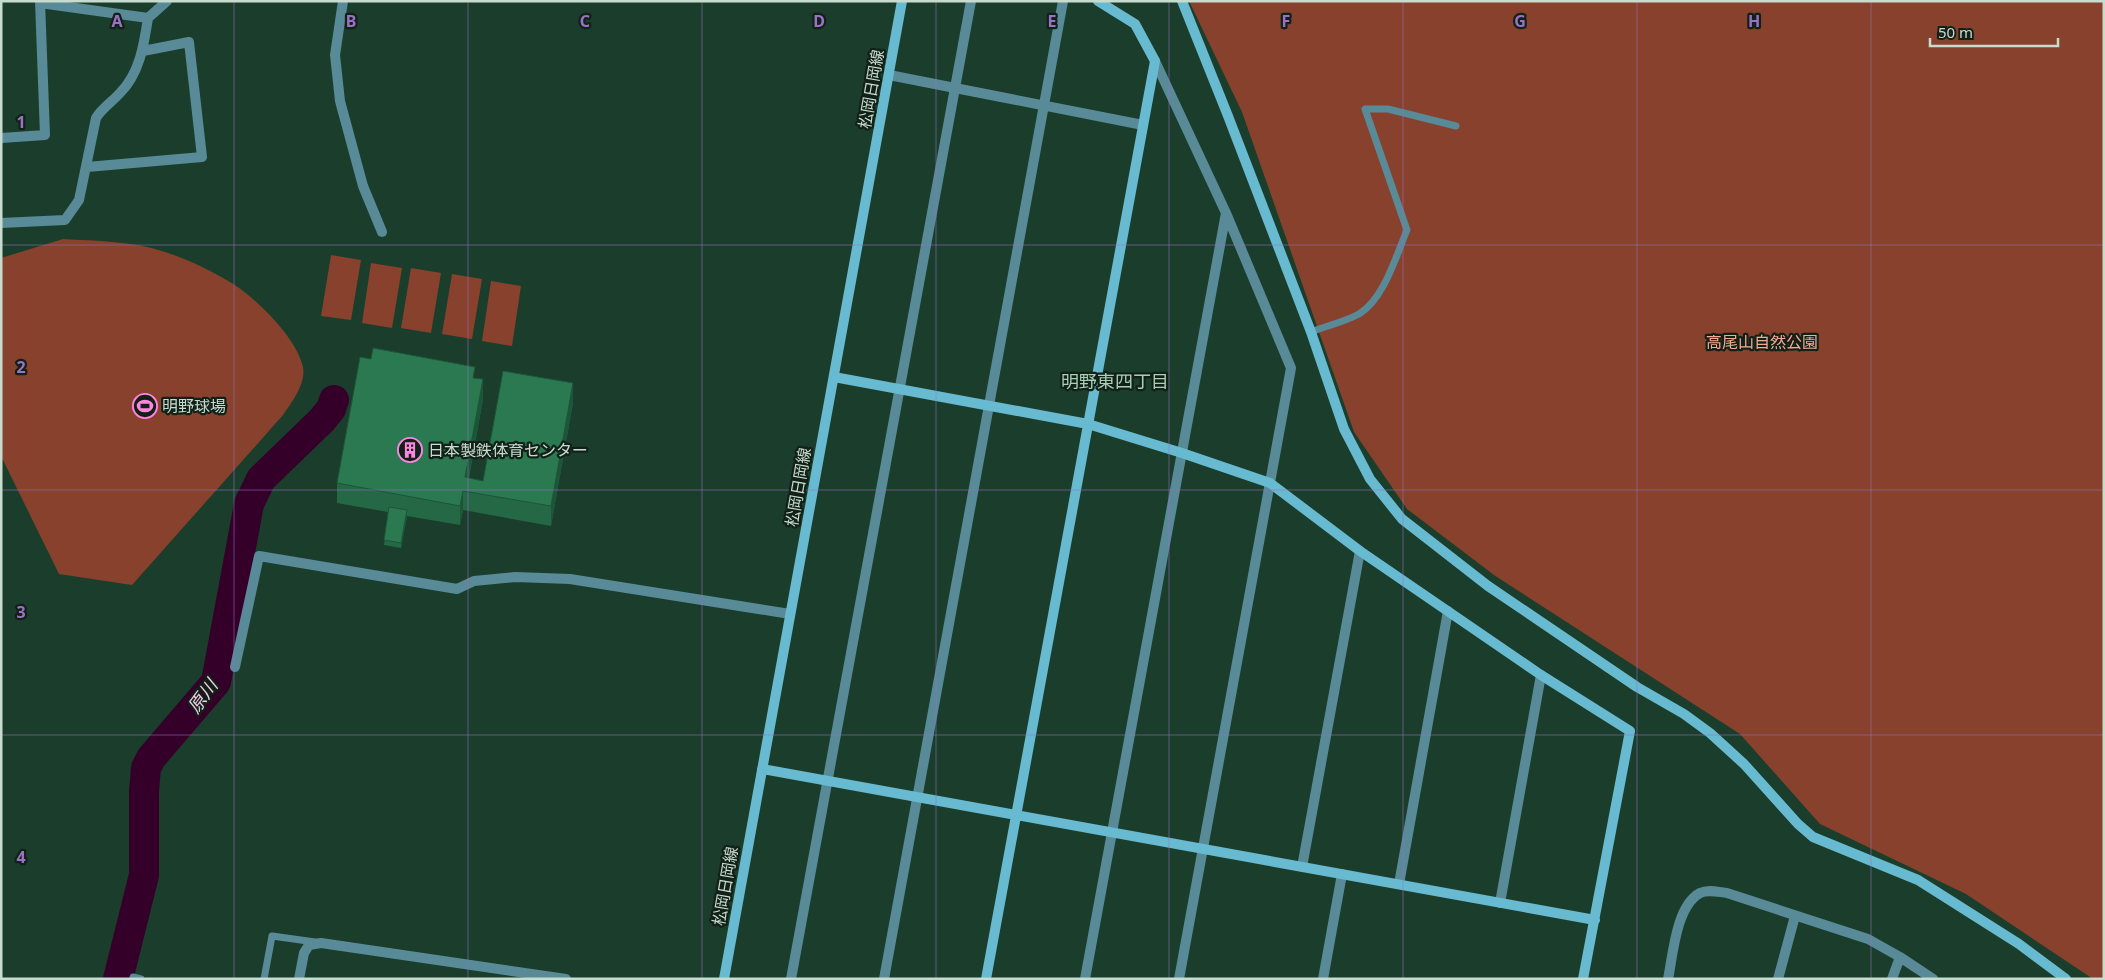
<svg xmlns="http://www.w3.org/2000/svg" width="2105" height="980" font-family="'Noto Sans','Noto Sans JP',sans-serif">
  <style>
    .green { fill: #88412c }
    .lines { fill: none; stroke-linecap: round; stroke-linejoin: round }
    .river { stroke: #34002a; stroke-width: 30 }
    .lane { stroke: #598a98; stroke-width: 7 }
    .street { stroke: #598a98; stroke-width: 10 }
    .secondary { stroke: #68bad0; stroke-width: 10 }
    .wall { fill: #246846 }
    .shaded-wall { fill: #1d5539 }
    .building { fill: #2a7951; stroke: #1d5539 }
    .grid { fill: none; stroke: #9972c5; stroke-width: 1; stroke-opacity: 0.55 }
    .labels { text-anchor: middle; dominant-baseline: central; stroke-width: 4.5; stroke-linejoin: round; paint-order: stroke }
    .street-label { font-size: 16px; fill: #c7dbce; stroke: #122118 }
    .park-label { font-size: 16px; fill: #f4aa93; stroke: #122118 }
    .poi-label { font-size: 16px; fill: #c7dbce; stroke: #122118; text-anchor: start }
    .neighbourhood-label { font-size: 18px; fill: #a7cfb6; stroke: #122118 }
    .water-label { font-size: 18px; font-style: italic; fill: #f8ccea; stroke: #122118 }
    .grid-label { font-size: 16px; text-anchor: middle; font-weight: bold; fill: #9972c5; stroke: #122118; stroke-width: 4.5; stroke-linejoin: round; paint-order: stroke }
  </style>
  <rect width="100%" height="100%" fill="#1a3e2b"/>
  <!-- green -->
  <path class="green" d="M1189 1H2104V979H2093L1966 894 1820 824 1740 734 1494 575 1407 509 1354 432 1242 112Z
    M63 239C97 241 132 241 165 252 187 259 210 270 230 282 255 297 297 338 303 367 306 384 292 402 283 415L132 585 59 574 1 456V258Z
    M331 255 361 260 351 320 321 316Z
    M371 263 402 268 392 328 362 323Z
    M411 268 441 273 431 333 401 328Z
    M452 274 482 279 472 339 442 334Z
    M491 281 521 286 512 346 482 341Z"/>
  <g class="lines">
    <!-- river -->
    <path class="river" d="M118 979 144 875V791L146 768 151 758 216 682 249 504 261 479 322 420 331 409 334 400"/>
    <!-- lane -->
    <path class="lane" d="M1311 332C1326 326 1344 322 1359 314 1384 299 1396 256 1407 230L1365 109H1388L1456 126
      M133 977 141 979
      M264 979 272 936 315 942"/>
    <!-- street -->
    <path class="street" d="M343 1 335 55 340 101 363 186 382 232
      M40 3 148 18 167 1
      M1155 61 1226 213 1291 368 1179 979
      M889 75 1143 125
      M1 138 45 135 40 1
      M87 167 202 157 189 42 143 51
      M1 223 65 220 79 200 96 118C102 108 112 102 120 93 140 73 144 44 148 18
      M235 667 259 556 457 589 474 581 515 577 570 579 790 614
      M1302 867 1360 551
      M1399 884 1448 611
      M1500 903 1541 675
      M299 979 304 953 309 945 321 943 566 979
      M791 979 971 1
      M884 979 1063 1
      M1085 979 1226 213
      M1323 979 1342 874
      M1668 979C1673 955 1676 906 1700 893 1708 889 1718 892 1727 893L1868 939 1900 957 1933 979
      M1778 979 1795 916
      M1892 979 1900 957"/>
    <!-- secondary -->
    <path class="secondary" d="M1182 1 1228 116 1311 332 1344 429 1370 479 1402 519 1488 586 1637 687 1684 714 1710 733 1744 764 1798 824 1813 837 1918 880 2019 944 2066 979
      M834 377 1088 424 1182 453 1270 483 1360 551 1541 675 1630 731 1583 979
      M762 769 1595 920
      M724 979 902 1
      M986 979 1155 61 1135 24 1098 1"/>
  </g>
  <!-- wall -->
  <path class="wall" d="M475 378 483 399 469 478 483 481 573 403 551 526 463 510 460 525 407 516 401 548 384 545 388 512 337 503V483Z"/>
  <!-- shaded-wall -->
  <path class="shaded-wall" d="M483 379V399L466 491 465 477Z
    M573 383V403L551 526V506Z
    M463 491V510L460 525V506Z
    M407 510V516L401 548V543Z"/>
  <!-- building -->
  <path class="building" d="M373 348 475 367 473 378 483 379 465 477 483 481 503 371 573 383 551 506 463 491 460 506 337 483 360 357 371 359Z
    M389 507 407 510 401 543 384 540Z"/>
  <!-- grid -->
  <path class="grid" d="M234 1V979M468 1V979M702 1V979M936 1V979M1169 1V979M1403 1V979M1637 1V979M1871 1V979M1 245H2104M1 490H2104M1 735H2104"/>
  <!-- icons -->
  <defs>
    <symbol id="stadium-ring" viewBox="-11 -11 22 22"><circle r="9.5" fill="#122118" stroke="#fe85e0" stroke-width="1.5"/><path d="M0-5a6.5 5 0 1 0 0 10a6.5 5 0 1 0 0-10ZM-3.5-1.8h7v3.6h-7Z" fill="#fe85e0"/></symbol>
    <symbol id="building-ring" viewBox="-11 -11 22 22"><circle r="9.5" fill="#122118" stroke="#fe85e0" stroke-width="1.5"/><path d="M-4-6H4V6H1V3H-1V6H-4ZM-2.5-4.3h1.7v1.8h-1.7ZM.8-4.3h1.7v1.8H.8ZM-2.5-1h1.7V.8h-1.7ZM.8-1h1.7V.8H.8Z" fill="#fe85e0"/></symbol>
  </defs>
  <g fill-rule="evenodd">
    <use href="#stadium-ring" x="131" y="392" width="28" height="28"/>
    <use href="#building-ring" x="396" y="436" width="28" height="28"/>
  </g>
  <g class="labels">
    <!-- street labels -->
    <g class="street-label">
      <text transform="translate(871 89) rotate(-80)">松岡日岡線</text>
      <text transform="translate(798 487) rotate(-80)">松岡日岡線</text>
      <text transform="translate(725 886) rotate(-80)">松岡日岡線</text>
    </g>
    <!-- park labels -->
    <g class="park-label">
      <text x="1762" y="342">高尾山自然公園</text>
    </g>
    <!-- poi labels -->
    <g class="poi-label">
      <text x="162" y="406">明野球場</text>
      <text x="428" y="450">日本製鉄体育センター</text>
    </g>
    <!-- neighbourhood labels -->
    <g class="neighbourhood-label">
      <text x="1115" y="381">明野東四丁目</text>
    </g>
    <!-- water labels -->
    <g class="water-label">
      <text transform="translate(202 696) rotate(-54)">原川</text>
    </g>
  </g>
  <g class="grid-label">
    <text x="117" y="27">A</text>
    <text x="351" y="27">B</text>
    <text x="585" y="27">C</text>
    <text x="819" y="27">D</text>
    <text x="1052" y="27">E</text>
    <text x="1286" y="27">F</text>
    <text x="1520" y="27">G</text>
    <text x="1754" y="27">H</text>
    <text x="21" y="128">1</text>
    <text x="21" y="373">2</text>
    <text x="21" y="618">3</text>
    <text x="21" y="863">4</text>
  </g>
  <!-- border -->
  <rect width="2105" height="980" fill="none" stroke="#c7dbce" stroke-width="5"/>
  <!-- scale -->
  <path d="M1930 38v8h128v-8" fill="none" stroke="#c7dbce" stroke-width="2.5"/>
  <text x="1938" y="38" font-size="15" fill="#c7dbce" stroke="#122118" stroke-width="4" paint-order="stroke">50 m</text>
</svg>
